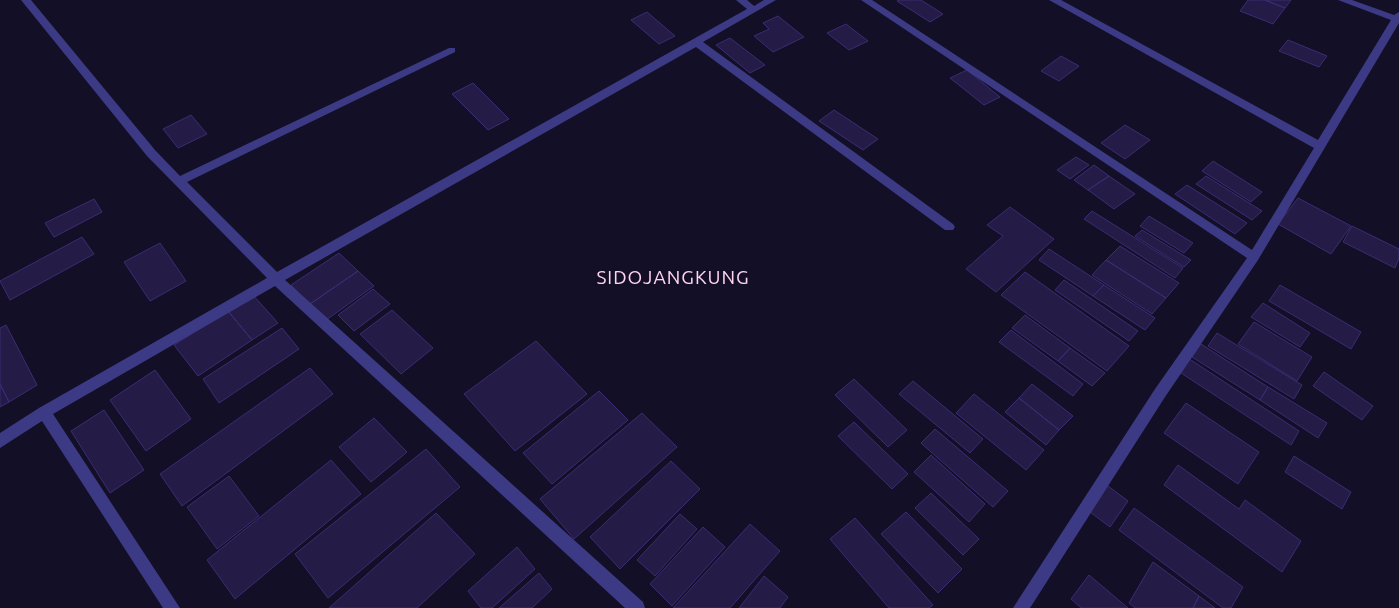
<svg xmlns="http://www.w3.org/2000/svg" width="1399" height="608" font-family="Ubuntu,sans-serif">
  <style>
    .building { fill: #241b47; stroke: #3b2d73 }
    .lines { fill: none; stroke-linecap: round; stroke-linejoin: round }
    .minor { fill: #3d3a85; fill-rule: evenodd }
    .labels { text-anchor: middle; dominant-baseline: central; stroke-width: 4; stroke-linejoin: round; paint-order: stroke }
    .quarter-label { font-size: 19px; letter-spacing: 1px; fill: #ffd6f0; stroke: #130f26 }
  </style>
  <rect width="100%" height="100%" fill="#130f26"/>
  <!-- building -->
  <path class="building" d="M899 0H921L943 14 930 22 897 1Z
    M1248 0H1265L1285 8 1273 24 1240 11Z
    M1265 0H1291L1285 8Z
    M647 12 675 36 659 44 631 20Z
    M778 16 804 37 773 52 754 36 769 29 763 23Z
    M846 24 868 41 849 50 827 33Z
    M730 38 765 65 750 73 716 45Z
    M1288 40 1327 56 1319 67 1279 51Z
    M1061 56 1079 66 1059 81 1041 71Z
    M967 70 1000 97 984 105 950 78Z
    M473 83 509 119 488 130 452 94Z
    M834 110 878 139 863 150 819 121Z
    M191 115 207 134 178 148 163 129Z
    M1125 125 1150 140 1125 159 1101 143Z
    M1076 157 1089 165 1070 179 1057 170Z
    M1213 161 1262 192 1251 202 1202 171Z
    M1094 165 1109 176 1088 190 1074 180Z
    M1109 176 1135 194 1114 209 1088 190Z
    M1206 176 1262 211 1252 220 1196 184Z
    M1187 185 1247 223 1235 234 1175 194Z
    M1298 198 1351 226 1331 254 1278 224Z
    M94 199 102 212 54 237 45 223Z
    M1010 207 1054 239 996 292 966 269 1003 236 987 225Z
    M1092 211 1183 268 1175 278 1084 219Z
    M1149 216 1193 243 1184 253 1140 226Z
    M1352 226 1399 249V258L1395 268 1343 242Z
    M1142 230 1191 260 1184 267 1135 236Z
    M82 237 94 254 10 300 0 281Z
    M160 243 186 281 150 301 124 262Z
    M1120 246 1179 283 1166 298 1106 260Z
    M1049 249 1104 285 1093 296 1039 260Z
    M339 253 358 271 310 304 291 285Z
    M1106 260 1166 298 1152 314 1092 275Z
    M358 271 374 286 326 320 310 304Z
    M1025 272 1129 346 1107 371 1001 295Z
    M1064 280 1138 331 1129 341 1055 290Z
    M1104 285 1155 318 1145 330 1093 296Z
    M1280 285 1361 332 1351 349 1269 301Z
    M373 289 390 304 354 331 338 315Z
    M253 295 278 323 252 340 228 311Z
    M1263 303 1310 333 1300 347 1251 317Z
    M392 310 433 348 401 374 360 334Z
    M228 311 252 340 198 376 174 345Z
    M1025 315 1070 348 1058 361 1012 328Z
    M1254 322 1312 357 1297 381 1238 344Z
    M6 325 37 385 9 402 0 384V328Z
    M282 328 299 349 219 403 203 379Z
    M1011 330 1083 384 1073 396 999 342Z
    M1217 333 1302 385 1294 399 1208 346Z
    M536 341 587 394 515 451 464 394Z
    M1201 344 1268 387 1260 400 1192 357Z
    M1070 348 1105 373 1092 386 1058 361Z
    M1188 358 1299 431 1291 445 1178 371Z
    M310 368 333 394 182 506 160 474Z
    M155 370 191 419 146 451 110 400Z
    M1324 372 1373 406 1362 420 1313 386Z
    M854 379 907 430 888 447 835 395Z
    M913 381 983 439 970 453 899 394Z
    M0 384 9 402 0 407Z
    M1032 384 1073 416 1059 430 1019 398Z
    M1268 387 1327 423 1318 438 1260 400Z
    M599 391 628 420 552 484 523 453Z
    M974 394 1044 450 1026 470 956 413Z
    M1019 398 1059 430 1046 445 1005 412Z
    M1186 403 1259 452 1238 484 1164 433Z
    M104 410 144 470 110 493 71 431Z
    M642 413 677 447 574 539 540 499Z
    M374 418 407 452 371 482 339 447Z
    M854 422 908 474 892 489 838 436Z
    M935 429 1008 491 993 507 921 443Z
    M426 449 460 487 328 598 295 554Z
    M931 455 985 504 969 522 914 472Z
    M1294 456 1351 492 1342 509 1285 472Z
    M331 460 361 494 235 599 207 560Z
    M671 461 700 489 620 569 590 537Z
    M1178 465 1239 509 1245 500 1301 541 1282 572 1164 485Z
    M229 476 259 516 217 549 187 507Z
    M1104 483 1128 501 1110 527 1086 509Z
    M931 493 979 539 963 555 915 508Z
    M1134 508 1243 587 1231 608H1223L1119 530Z
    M906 512 962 569 938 593 881 534Z
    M436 513 475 554 417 608H329Z
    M680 514 697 529 655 576 637 560Z
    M855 518 933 605 929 608H889L830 539Z
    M750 524 780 551 730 608H673Z
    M703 527 725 547 672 606 650 584Z
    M517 547 535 569 492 608H481L468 591Z
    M1153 562 1199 596 1193 608H1135L1129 603Z
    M539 573 552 589 532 608H499Z
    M1089 575 1128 608H1081L1071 599Z
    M764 576 788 597 780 608H739Z
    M1199 596 1215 608H1193Z"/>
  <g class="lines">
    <!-- minor -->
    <path class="minor" d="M21 0H31L155 150 180 176 449 48H455V52L187 182 277 272 747 9 736 0H747L754 6 764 0H776L703 42 953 224 955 227 953 230H945L696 47 285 280 643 602 645 608H625L275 286 53 414 180 608H163L42 421 0 448V433L39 408 267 278 147 156Z
      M861 0H872L1252 250 1314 148 1049 0H1061L1318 140 1391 20 1338 0H1352L1394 15 1399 12V23L1258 260 1165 397 1030 608H1013L1155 389 1247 258Z"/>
  </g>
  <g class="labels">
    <!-- quarter labels -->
    <g class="quarter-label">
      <text x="673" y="277">SIDOJANGKUNG</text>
    </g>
  </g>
</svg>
